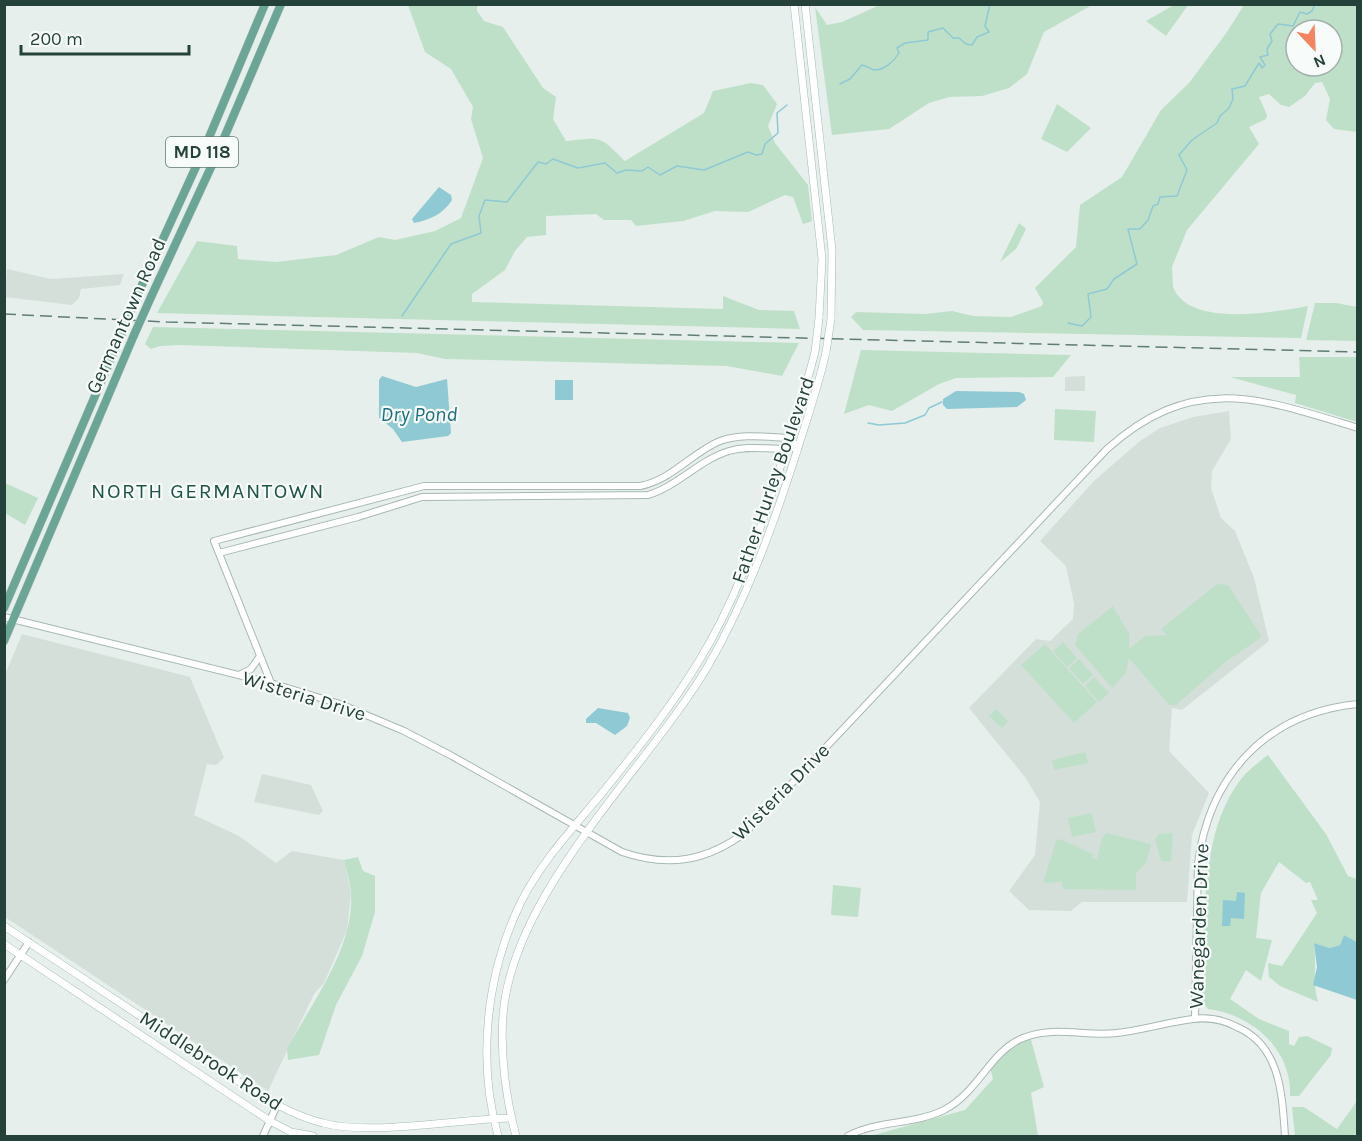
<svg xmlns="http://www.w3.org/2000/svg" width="1362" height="1141" font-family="Karla,sans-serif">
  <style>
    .built { fill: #d4dfda }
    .green { fill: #bfe0c8; fill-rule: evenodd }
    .water { fill: #8ec9d4 }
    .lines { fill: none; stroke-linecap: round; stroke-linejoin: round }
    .stream { stroke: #8ec9d4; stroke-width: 1.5 }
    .tertiary-casing { stroke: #a8b8b2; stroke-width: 8 }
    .secondary-casing { stroke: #a4bbb3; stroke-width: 8 }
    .primary-casing { stroke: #c2cac8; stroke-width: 9 }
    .tertiary { stroke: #fff; stroke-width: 6 }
    .secondary { stroke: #fff; stroke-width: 7 }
    .primary { stroke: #6aa596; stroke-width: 8 }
    .rail { stroke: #5f7d75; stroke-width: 1.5; stroke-dasharray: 12 6; stroke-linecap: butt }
    .secondary-bridge-casing { stroke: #a4bbb3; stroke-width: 8; stroke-linecap: butt }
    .primary-bridge-casing { stroke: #c2cac8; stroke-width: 9; stroke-linecap: butt }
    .secondary-bridge { stroke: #fff; stroke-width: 7 }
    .primary-bridge { stroke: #6aa596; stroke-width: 8 }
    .labels { text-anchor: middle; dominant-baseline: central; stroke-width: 4.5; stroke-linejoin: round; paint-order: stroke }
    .shield { fill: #f7fbf9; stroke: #637a73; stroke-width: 1.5 }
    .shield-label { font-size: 18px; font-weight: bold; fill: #24423a }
    .street-label { font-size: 20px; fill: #24423a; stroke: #f7fbf9 }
    .water-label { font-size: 21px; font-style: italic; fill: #1c6f80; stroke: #f7fbf9 }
    .neighbourhood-label { font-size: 21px; letter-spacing: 1.5px; fill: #1f5548; stroke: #f7fbf9 }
  </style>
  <rect width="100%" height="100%" fill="#e6efeb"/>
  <!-- built -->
  <path class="built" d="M7 269 51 279 124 274 120 285 81 289 79 298 72 305 5 297Z
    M1085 376V391H1065V377Z
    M1229 411 1231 439 1212 471 1211 488 1221 518 1235 531 1254 578 1269 641 1182 710 1172 708 1169 751 1209 793 1192 835 1187 902H1082L1071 911 1029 910 1009 891 1035 855 1040 802 1025 777 969 708 1036 639 1050 641 1073 619 1074 604 1066 566 1040 541 1094 481 1140 441 1160 428 1193 417Z
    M22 634 190 677 224 758 216 765 207 764 194 815 239 836 276 863 292 851 344 860 351 893 347 930 324 983 314 994 268 1091 5 917 4 677Z
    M262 774 311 785 323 811 319 815 254 802Z"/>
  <!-- green -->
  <path class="green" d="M882 4H1092V5L1044 32 1027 74 1009 88 982 96 949 97 929 103 889 129 832 135 815 7 827 25 842 22Z
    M408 5H477V11L484 21 503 27 543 88 556 97 553 119 566 141C602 137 599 135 625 161L704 113 713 91 751 83 763 85 777 104 768 126 775 143 808 185 812 221 803 224 793 197 785 195 748 212 715 211 683 221 636 226 631 220H604L596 214 546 216V235L527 237 515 251 505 270 472 294V302L723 309V296L759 310 794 311 800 329 157 313 197 241 237 246 238 259 276 262 336 255 379 237 395 240 435 231 461 218 483 158 471 119 473 107 451 69 425 52Z
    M1174 5H1188L1166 36 1146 21Z
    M1244 5H1357V132L1334 129 1326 120 1330 99 1322 82 1315 83 1305 96 1289 107 1281 105 1269 94 1259 97 1267 115 1266 119 1249 127 1259 144 1187 230 1172 267 1173 287C1189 328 1275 312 1308 306L1301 338 863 330 851 317 856 312 925 314 952 311 973 316 1011 317 1042 306 1043 302 1035 288 1076 247 1080 205 1122 177 1161 110 1189 83 1227 32ZM1296 30H1332V66H1296Z
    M1057 104 1091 128 1067 152 1041 139Z
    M1019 223 1026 229 1016 249 1000 262Z
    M1315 303H1336L1357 307V341L1306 340Z
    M153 327 799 343 782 376 727 366 445 359 417 353 181 345 160 346 151 349 145 344Z
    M861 350 1071 355 1053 377 956 378 939 384 892 411 869 405 844 414Z
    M1299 357H1357V422L1295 403 1296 395 1230 377H1300Z
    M1055 409 1096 411 1094 442 1054 440Z
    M5 483 38 498 25 525 5 513Z
    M1217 584 1228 585 1261 635 1260 638 1223 664 1176 705H1169L1129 658 1126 673 1112 688 1075 645 1078 634 1113 606 1129 634V649L1145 636 1167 635 1161 629Z
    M1063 642 1077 658 1067 667 1053 651Z
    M1045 644 1097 702 1074 723 1021 665Z
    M1079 659 1093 675 1083 684 1069 668Z
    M1094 677 1109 693 1099 702 1085 686Z
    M996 709 1008 721 1002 728 989 716Z
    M1085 752 1088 763 1054 770 1052 760Z
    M1268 755 1326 834 1348 876 1357 879V942L1344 935 1340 945 1330 948 1314 943C1317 964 1312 982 1318 1002L1280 986 1269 977 1268 963 1282 966 1317 913 1311 900H1318L1310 882 1306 883 1279 862 1261 893 1256 938 1272 940 1261 981 1246 970 1230 999 1259 1019 1289 1031V1044L1294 1046 1299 1037 1307 1036 1332 1048 1331 1055 1299 1096H1290C1292 1049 1251 1014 1208 1009L1203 1002 1205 940 1202 939C1207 885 1206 825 1241 779 1248 770 1259 762 1268 755Z
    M1092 813 1096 832 1072 837 1068 818Z
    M1107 833 1151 844 1146 863 1136 873V890L1063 889 1062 882 1043 883 1056 841 1060 839 1093 854 1092 859H1097L1102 838Z
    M1173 833 1171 862 1161 861 1155 839 1159 834Z
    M358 857 363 871 375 876V912L362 956 336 1005 319 1055 288 1060 287 1049C312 1002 355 948 351 892 350 881 346 870 344 860Z
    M833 885 861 888 858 917 831 915Z
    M1030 1036 1044 1087 1031 1093 1038 1136H870L965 1110 993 1079 990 1067 1006 1048Z
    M1357 1101V1133L1353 1136H1295L1292 1107H1304L1337 1129Z"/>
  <!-- water -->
  <path class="water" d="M439 187 451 195 452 200C443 214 430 220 414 223L412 219Z
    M382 376 416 387 447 379 451 433 448 436 402 442 393 429 379 418V380Z
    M555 380H573V400H555Z
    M956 391 1019 392 1024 394 1026 400 1017 407 947 409 943 405V399Z
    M598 708 628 713 630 718 627 726 615 735 596 723H586V719Z
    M1237 892 1245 893 1244 919 1231 918 1230 926H1222L1223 900 1236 901Z
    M1344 935 1357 942V1000L1313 985 1317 967 1314 943 1330 948 1340 945Z"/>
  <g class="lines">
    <!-- stream -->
    <path class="stream" d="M840 84 850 79 862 65C868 66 871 70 875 70 885 70 895 60 899 53L897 48 905 43 928 40V32L943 28 953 38H959L966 44 972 45 977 37 989 32 985 26 990 4
      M402 316 451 244 481 233 479 216 485 200 507 202 538 162 546 164 553 159 578 168 605 163 617 173 626 170 642 171 648 167 660 175 677 166 704 170 748 152 756 155 762 154 765 144 778 133 777 113 787 105
      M1068 323 1082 326 1091 317 1088 294 1107 289 1114 279 1137 264 1128 229H1140L1148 220 1153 206 1158 204 1160 197 1177 196 1187 170 1179 155 1192 140 1217 123 1220 116 1229 108 1233 99 1232 89 1245 86 1259 63 1262 68 1265 65 1260 57 1268 55 1267 49 1272 41 1270 34 1278 24 1293 26 1300 12 1307 14 1312 11 1315 4
      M868 423 879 425 905 423 925 415 929 408 942 402"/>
    <defs>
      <path id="tertiary" d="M219 553 358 517 422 497 648 495C678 486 699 460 729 451 752 444 776 452 798 447
        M4 617 271 683 340 704 404 731 452 756 622 852C669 868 708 861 747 831L1107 449C1193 372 1260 398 1358 428
        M239 675 251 669 260 656
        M271 683 214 541 424 486H640C672 480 691 453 720 441 741 433 767 437 789 438L798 447
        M4 980 29 942
        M1195 1018 1198 863C1210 774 1267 713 1358 704
        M263 1136 277 1105
        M848 1136C877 1120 914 1125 944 1110 979 1092 990 1051 1023 1038 1055 1025 1085 1037 1117 1033 1143 1030 1168 1022 1193 1019 1209 1017 1224 1020 1237 1027 1281 1046 1282 1095 1285 1136"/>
      <path id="secondary" d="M794 4 822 259 819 318
        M805 4 832 250 831 319
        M4 926 264 1098C283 1108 302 1118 323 1123 372 1136 458 1119 512 1118
        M4 944 270 1121 291 1132 313 1136
        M498 1136C477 1060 486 974 521 902 541 862 574 827 602 793 641 745 680 696 710 642 746 577 769 505 790 435 799 407 808 380 815 352
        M516 1136C506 1099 500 1054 503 1015 513 891 646 770 708 666 748 597 774 523 798 448 808 416 819 384 826 352"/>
      <path id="primary" d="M151 297 218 152 281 4
        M136 298 205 147 265 4
        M4 608 122 333
        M4 641 134 335"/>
    </defs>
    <!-- tertiary casing -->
    <use href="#tertiary" class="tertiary-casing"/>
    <!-- secondary casing -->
    <use href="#secondary" class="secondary-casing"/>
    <!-- primary casing -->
    <use href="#primary" class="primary-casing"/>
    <!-- tertiary -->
    <use href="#tertiary" class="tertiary"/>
    <!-- secondary -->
    <use href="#secondary" class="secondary"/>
    <!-- primary -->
    <use href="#primary" class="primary"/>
    <!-- rail -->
    <path class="rail" d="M4 314 167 322 1358 352"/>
    <defs>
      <path id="secondary-bridge" d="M815 352 819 318
        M826 352 831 319"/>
      <path id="primary-bridge" d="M122 333 136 298
        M134 335 151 297"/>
    </defs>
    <!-- secondary-bridge casing -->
    <use href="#secondary-bridge" class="secondary-bridge-casing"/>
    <!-- primary-bridge casing -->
    <use href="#primary-bridge" class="primary-bridge-casing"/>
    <!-- secondary-bridge -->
    <use href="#secondary-bridge" class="secondary-bridge"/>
    <!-- primary-bridge -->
    <use href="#primary-bridge" class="primary-bridge"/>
  </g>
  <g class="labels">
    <!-- shield labels -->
    <rect class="shield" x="166" y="137" width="72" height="30" rx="4.5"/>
    <g class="shield-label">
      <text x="202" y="152">MD 118</text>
    </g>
    <!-- street labels -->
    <g class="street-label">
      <text transform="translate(126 316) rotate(-66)">Germantown Road</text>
      <text transform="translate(773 480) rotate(-71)">Father Hurley Boulevard</text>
      <text transform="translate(304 696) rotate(17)">Wisteria Drive</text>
      <text transform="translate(781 792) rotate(-45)">Wisteria Drive</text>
      <text transform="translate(1199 926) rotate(-88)">Wanegarden Drive</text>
      <text transform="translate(211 1061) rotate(33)">Middlebrook Road</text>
    </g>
    <!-- water labels -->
    <g class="water-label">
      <text x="419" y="414">Dry Pond</text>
    </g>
    <!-- neighbourhood labels -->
    <g class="neighbourhood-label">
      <text x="208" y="491">NORTH GERMANTOWN</text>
    </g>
  </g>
  <!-- border -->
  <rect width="1362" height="1141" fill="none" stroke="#24423a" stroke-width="12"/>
  <!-- north arrow -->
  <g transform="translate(1314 48) rotate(157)"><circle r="28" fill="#f7fbf9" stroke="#a3b1ad" stroke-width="1.5"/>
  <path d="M0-4.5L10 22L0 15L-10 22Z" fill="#f4845f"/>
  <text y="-9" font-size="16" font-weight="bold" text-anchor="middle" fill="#24423a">N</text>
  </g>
  <!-- scale -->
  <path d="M21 45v9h168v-9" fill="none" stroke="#24423a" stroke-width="3"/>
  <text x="30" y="45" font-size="18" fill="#24423a" stroke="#f7fbf9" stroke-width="4.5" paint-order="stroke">200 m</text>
</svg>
